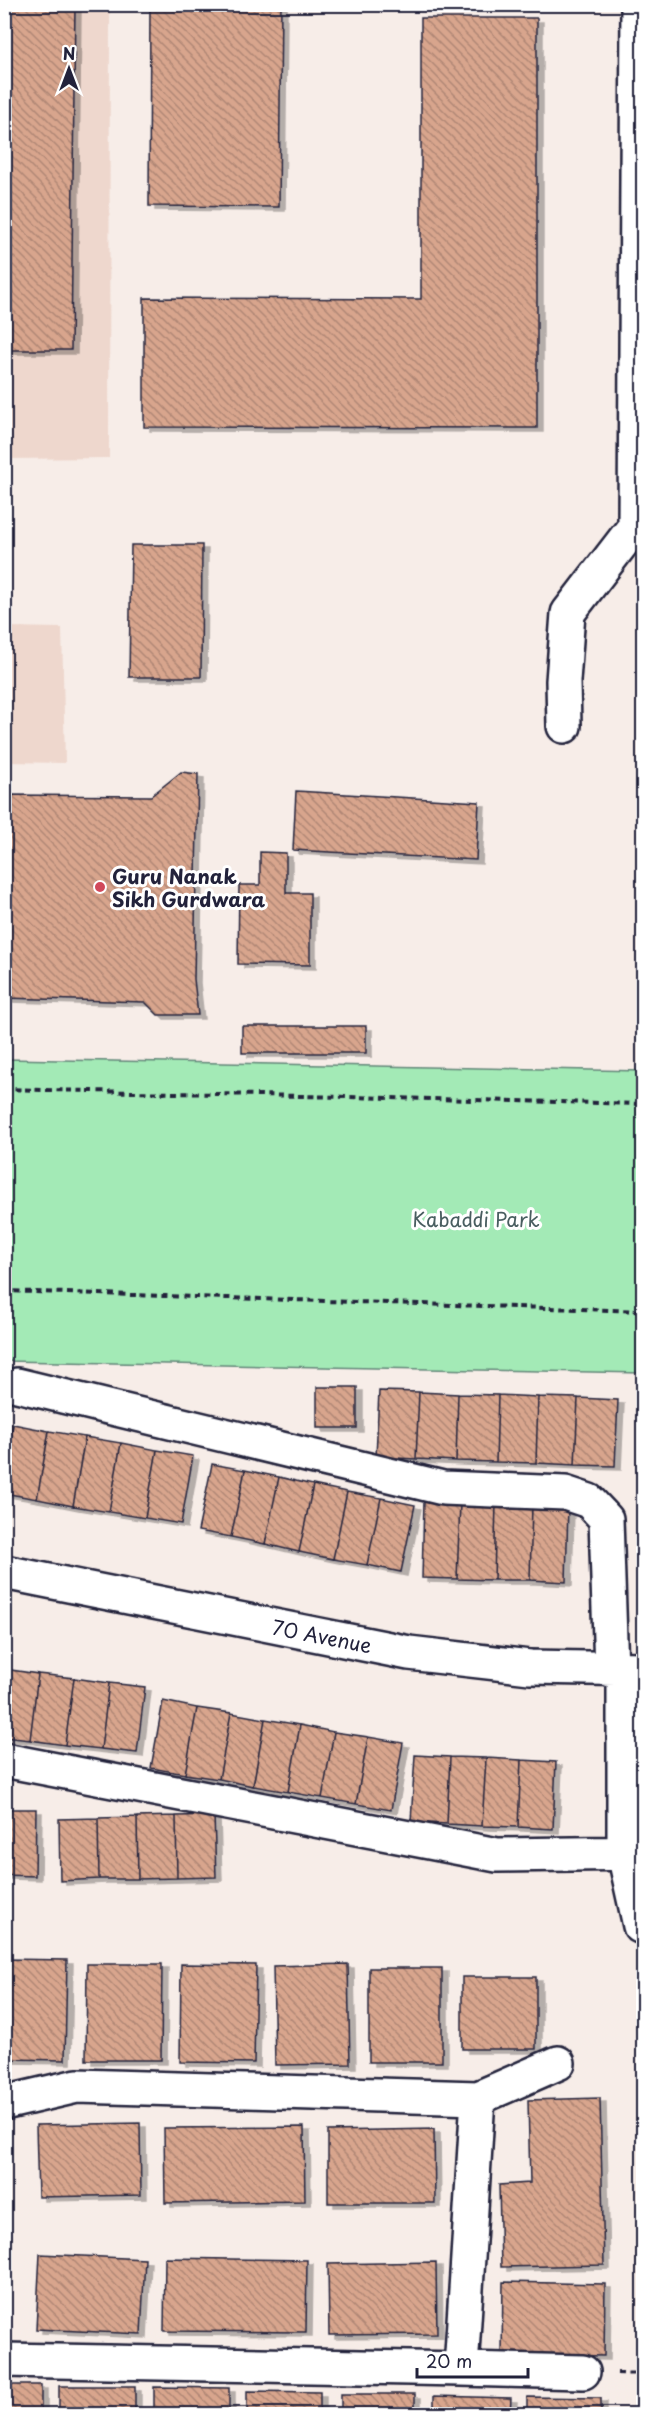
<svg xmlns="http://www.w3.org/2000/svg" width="648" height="2419" font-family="'Playpen Sans',sans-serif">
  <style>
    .built { fill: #eed7cd }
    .green { fill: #a3eab6; stroke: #628678; stroke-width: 1.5 }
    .building { fill: url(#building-back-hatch); stroke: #22223b; stroke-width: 1.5; filter: url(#shadow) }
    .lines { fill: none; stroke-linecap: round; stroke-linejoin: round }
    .minor-casing { stroke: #22223b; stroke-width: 38 }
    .path { stroke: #22223b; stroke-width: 4; stroke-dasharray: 6 4.5; stroke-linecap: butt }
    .minor { stroke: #fff; stroke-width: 33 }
    .poi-dot { fill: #d1495b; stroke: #fff; stroke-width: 2 }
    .labels { text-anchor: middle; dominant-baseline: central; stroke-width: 6; stroke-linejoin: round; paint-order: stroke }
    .poi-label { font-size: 20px; font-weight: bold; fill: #22223b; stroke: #fff; text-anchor: start }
    .park-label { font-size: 20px; fill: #495e60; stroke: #fff }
    .street-label { font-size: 20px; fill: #22223b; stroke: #fff }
  </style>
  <defs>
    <pattern id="building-back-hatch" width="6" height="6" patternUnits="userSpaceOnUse" patternTransform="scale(1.5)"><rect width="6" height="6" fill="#d8a58d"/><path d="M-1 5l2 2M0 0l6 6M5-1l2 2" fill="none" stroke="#af8674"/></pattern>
    <filter id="shadow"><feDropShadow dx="6" dy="4" stdDeviation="0" flood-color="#0004"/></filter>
  </defs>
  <rect width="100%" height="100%" fill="#f7ede8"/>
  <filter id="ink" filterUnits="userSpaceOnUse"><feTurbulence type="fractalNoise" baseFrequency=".0167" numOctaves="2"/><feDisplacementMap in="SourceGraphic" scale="12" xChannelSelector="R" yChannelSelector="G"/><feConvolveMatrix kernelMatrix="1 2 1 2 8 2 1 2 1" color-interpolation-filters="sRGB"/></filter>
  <g filter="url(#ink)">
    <!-- built -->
    <path class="built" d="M4 5H110L109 458 5 459Z
      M5 627 62 628 65 763 5 762Z"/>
    <!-- green -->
    <path class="green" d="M5 1059 643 1071V1373L5 1361Z"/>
    <!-- building -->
    <path class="building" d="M4 4H75L71 350H4Z
      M150 4H281L279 207 149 206Z
      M421 18H537V428L144 427V298L421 299Z
      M131 545H202L201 677H129Z
      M181 772 198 774 194 979 198 1015H158L145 1002 4 998V795L151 796Z
      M296 791 479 802 476 860 293 850Z
      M260 852 286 853V893H310V965L238 964 239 885H260Z
      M242 1026H366V1053H242Z
      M317 1387H357V1428H317Z
      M379 1391 419 1392 416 1459 376 1457Z
      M419 1392 458 1394 456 1461 416 1459Z
      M458 1394 498 1395 496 1462 456 1461Z
      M498 1395 538 1397 536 1463 496 1462Z
      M538 1397 578 1398 575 1465 536 1463Z
      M578 1398 618 1400 615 1466 575 1465Z
      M4 1422 13 1424 4 1473Z
      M13 1424 49 1431 37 1499 4 1493V1473Z
      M49 1431 85 1437 73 1506 37 1499Z
      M85 1437 121 1443 109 1512 73 1506Z
      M121 1443 157 1450 145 1518 109 1512Z
      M157 1450 193 1456 181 1524 145 1518Z
      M212 1464 245 1470 231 1537 198 1531Z
      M245 1470 279 1477 265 1544 231 1537Z
      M279 1477 313 1485 299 1552 265 1544Z
      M313 1485 347 1492 333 1559 299 1552Z
      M347 1492 381 1498 367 1565 333 1559Z
      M381 1498 415 1505 401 1572 367 1565Z
      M424 1501 460 1503 457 1579 422 1578Z
      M460 1503H496L494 1580 457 1579Z
      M496 1503 532 1505 530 1580H494Z
      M532 1505 568 1506 566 1582 530 1580Z
      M4 1669 38 1674 30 1740 4 1737Z
      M38 1674 74 1678 65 1745 30 1740Z
      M74 1678 109 1683 101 1749 65 1745Z
      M109 1683 145 1687 137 1753 101 1749Z
      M163 1701 197 1708 185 1774 151 1768Z
      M197 1708 231 1713 219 1779 185 1774Z
      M231 1713 265 1719 253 1786 219 1779Z
      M265 1719 300 1725 288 1792 253 1786Z
      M300 1725 334 1732 322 1798 288 1792Z
      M334 1732 368 1737 356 1804 322 1798Z
      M368 1737 403 1743 391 1810 356 1804Z
      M415 1755 450 1757 447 1824 411 1822Z
      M450 1757 486 1758 482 1826 447 1824Z
      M486 1758 521 1760 518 1827 482 1826Z
      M521 1760 556 1762 553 1829 518 1827Z
      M4 1809H36L35 1876 4 1875Z
      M214 1815 216 1877 177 1878 176 1816Z
      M176 1816 177 1878 138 1879 137 1817Z
      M137 1817 138 1879H99L98 1818Z
      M98 1818 99 1879 60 1881 59 1819Z
      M4 1959 67 1960 65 2060 4 2059Z
      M87 1964H162L161 2060H86Z
      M181 1964 256 1965 254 2063 180 2062Z
      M348 1964 350 2064 275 2065 273 1966Z
      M369 1968H442V2062H369Z
      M462 1977H536V2049H462Z
      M600 2098 604 2265 501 2267 499 2185 530 2183 528 2100Z
      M140 2123 141 2195 38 2197 36 2125Z
      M304 2127 305 2201 165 2203 164 2128Z
      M434 2129 435 2203H328V2131Z
      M40 2254 145 2259 141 2334 36 2329Z
      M165 2258 307 2260 306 2332 164 2331Z
      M436 2262 437 2334 329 2335 328 2264Z
      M503 2282 605 2284 604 2356 502 2354Z
      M4 2385H41V2414H4Z
      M59 2386H135V2414H59Z
      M154 2387 229 2388V2414H154Z
      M247 2391 320 2392V2414H247Z
      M341 2394H415V2414H341Z
      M434 2396 511 2398 510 2414H434Z
      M527 2397 601 2398V2414H527Z"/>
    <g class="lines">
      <defs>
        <path id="minor" d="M564 726 563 681 568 613 635 526 638 4
          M17 1385 443 1488 565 1493 589 1501 606 1519 611 1670
          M4 1572 409 1653 530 1667 644 1669
          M624 1670V1853L640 1926
          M4 1760 497 1855 644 1853
          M4 2103 77 2086 478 2098
          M4 2360 461 2369 478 2098 558 2063
          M461 2369 583 2372"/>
      </defs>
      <!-- minor casing -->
      <use href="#minor" class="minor-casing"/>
      <!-- path -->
      <path class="path" d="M4 1089 644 1104
        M4 1291 644 1311
        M617 2373 644 2374"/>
      <!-- minor -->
      <use href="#minor" class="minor"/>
    </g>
  </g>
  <!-- markers -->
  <circle class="poi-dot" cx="100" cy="887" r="6"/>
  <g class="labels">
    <!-- poi labels -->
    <g class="poi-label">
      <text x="112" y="876">Guru Nanak<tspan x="112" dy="23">Sikh Gurdwara</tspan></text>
    </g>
    <!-- park labels -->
    <g class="park-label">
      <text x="476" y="1219">Kabaddi Park</text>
    </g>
    <!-- street labels -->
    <g class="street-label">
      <text transform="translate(322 1636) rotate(11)">70 Avenue</text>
    </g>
  </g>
  <!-- margin -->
  <rect width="648" height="2419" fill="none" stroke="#fff" stroke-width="24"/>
  <rect x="12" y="12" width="624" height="2395" fill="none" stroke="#22223b" stroke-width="2" filter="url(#ink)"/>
  <!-- north arrow -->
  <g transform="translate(69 69)" stroke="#ffffff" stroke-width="4.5" paint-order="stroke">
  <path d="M0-4.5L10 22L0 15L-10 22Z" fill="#22223b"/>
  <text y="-9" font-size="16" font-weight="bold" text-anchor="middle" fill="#22223b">N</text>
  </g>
  <!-- scale -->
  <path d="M417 2368v9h111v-9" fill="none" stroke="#22223b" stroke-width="3"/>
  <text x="426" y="2368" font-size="18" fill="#22223b" stroke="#ffffff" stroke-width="4.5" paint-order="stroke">20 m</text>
</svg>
